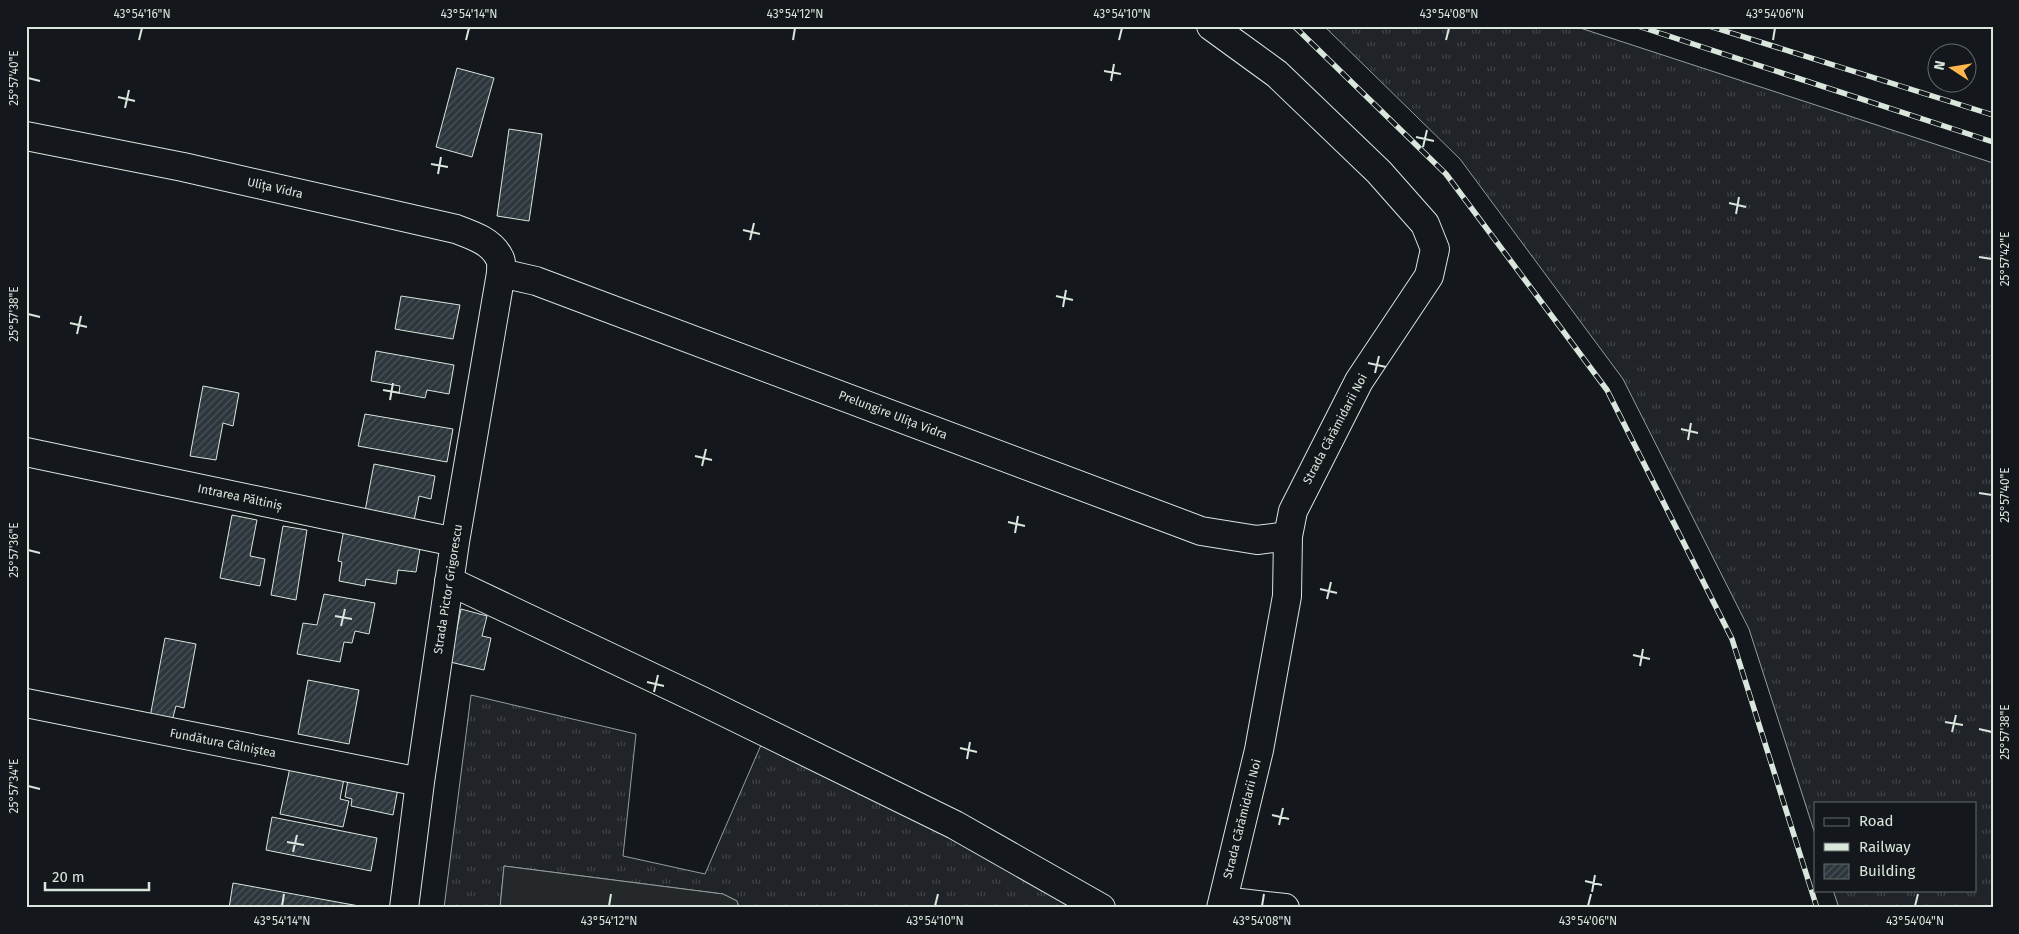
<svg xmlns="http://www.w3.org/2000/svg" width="2019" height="934" font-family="'Fira Sans',sans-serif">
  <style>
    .grass { fill: url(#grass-tufts); stroke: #939e99 }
    .parking { fill: #24282b; stroke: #939e99 }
    .building { fill: url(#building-hatch); stroke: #d8e6dc }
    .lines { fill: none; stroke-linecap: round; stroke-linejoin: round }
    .minor-casing { stroke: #d8e6dc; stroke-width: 30 }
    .minor { stroke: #14181c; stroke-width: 28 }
    .rail-casing { stroke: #d8e6dc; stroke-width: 5.5 }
    .rail { stroke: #14181c; stroke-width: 4; stroke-dasharray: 11; stroke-linecap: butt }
    .ticks { fill: none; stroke: #d8e6dc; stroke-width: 2 }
    .labels { text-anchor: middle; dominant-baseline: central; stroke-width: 4; stroke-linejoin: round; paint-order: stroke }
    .street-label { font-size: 12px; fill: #d8e6dc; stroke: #14181c }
    .neatline { fill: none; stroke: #d8e6dc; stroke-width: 2 }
    .ticks-label { font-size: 12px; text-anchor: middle; fill: #d8e6dc }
  </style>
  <defs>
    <pattern id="grass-tufts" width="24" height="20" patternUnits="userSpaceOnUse" patternTransform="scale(1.25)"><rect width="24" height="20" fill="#202428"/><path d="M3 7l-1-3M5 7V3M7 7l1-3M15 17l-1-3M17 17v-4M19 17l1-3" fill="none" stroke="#404447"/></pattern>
    <pattern id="building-hatch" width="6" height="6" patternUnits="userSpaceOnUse" patternTransform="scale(1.25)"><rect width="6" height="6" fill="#2c363c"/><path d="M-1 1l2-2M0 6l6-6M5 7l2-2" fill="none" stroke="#4a5358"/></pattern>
  </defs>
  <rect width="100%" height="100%" fill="#14181c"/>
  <!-- grass -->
  <path class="grass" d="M1324 26H1574L1993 163V908H1839L1833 890H1975V803H1815V834L1749 629 1623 379 1460 159Z
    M471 695 636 734 623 856 705 874 761 745 953 836 1078 908H739L737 901 723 894 504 866 500 908H444Z"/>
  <!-- parking -->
  <path class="parking" d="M504 866 723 894 737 901 739 908H500Z"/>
  <!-- building -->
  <path class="building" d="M457 68 494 78 472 157 436 147Z
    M509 129 542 134 529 221 497 216Z
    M401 296 460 305 453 339 395 329Z
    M376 351 454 365 449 394 427 390 425 398 399 393 400 386 371 381Z
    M203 386 239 393 233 426 223 423 216 460 190 456Z
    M365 414 453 429 447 462 358 446Z
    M374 464 435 476 431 499 419 496 414 521 365 511Z
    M232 515 257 520 250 556 265 559 260 586 220 578Z
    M283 526 307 530 296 600 271 595Z
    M344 529 421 543 416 572 398 570 396 584 366 579 365 586 339 581 342 562 338 561Z
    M324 594 375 603 369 634 355 631 352 643 344 642 340 662 297 654 303 623 317 625Z
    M461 609 487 616 482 636 491 638 484 670 450 662Z
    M165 638 196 644 184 708 176 706 172 721 150 717Z
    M308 680 359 690 349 744 298 734Z
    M291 763 345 774 340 799 349 801 343 827 280 814Z
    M349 774 399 783 393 815 351 806 352 799 345 797Z
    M272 817 377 838 371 871 266 850Z
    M233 883 359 906V908H229Z"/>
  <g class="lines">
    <defs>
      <path id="minor" d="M1211 26 1277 74 1379 172 1425 224 1435 249 1429 276 1359 381 1293 511 1288 536 1287 596 1259 750 1221 908
        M26 136 183 167 456 229C472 235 491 241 499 257 502 261 501 268 501 273L455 542 420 782 404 908
        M501 273 536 281 1201 531 1257 540 1288 536
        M26 452 455 542
        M449 581 702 701 955 825 1101 908
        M26 703 420 782
        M1223 901 1285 908"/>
    </defs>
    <!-- minor casing -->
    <use href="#minor" class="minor-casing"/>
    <!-- minor -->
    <use href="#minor" class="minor"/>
    <defs>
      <path id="rail" d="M1294 26 1446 174 1607 390 1732 639 1817 908
        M1638 26 1993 142
        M1709 26 1993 115"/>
    </defs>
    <!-- rail casing -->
    <use href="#rail" class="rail-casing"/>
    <!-- rail -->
    <use href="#rail" class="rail"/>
  </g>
  <!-- ticks -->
  <path class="ticks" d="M139 40 142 28M466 40 469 28M793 40 795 28M1119 40 1122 28M1446 40 1449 28M1773 40 1775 28M1104 71 1121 74M28 78 40 81M1111 81 1114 64M118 97 135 101M125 108 129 90M1416 137 1434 141M1423 147 1427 130M431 164 448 167M438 174 441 157M1729 203 1746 207M1736 214 1739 197M743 230 760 234M750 240 754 223M1979 257 1992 259M1056 296 1073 300M1063 307 1066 290M28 314 40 317M70 323 87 327M77 334 81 316M1368 363 1386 367M1375 373 1379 356M383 390 400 393M390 400 393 383M1681 429 1698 433M1688 440 1691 423M695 456 712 460M702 466 706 449M1979 493 1992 495M1008 522 1025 526M1015 533 1018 516M28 550 40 553M1320 589 1337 593M1327 599 1331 582M335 616 352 619M341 626 345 609M1633 655 1650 659M1640 666 1643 649M647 682 664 686M654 692 658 675M1945 722 1963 725M1979 729 1992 732M1952 732 1956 715M960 748 977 752M967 759 970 742M28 786 40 789M1272 815 1289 819M1279 825 1283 808M287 842 304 845M293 852 297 835M1585 881 1602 885M1592 892 1595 875M282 906 284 894M609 906 611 894M935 906 938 894M1262 906 1264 894M1588 906 1591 894M1915 906 1918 894"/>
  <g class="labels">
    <!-- street labels -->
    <g class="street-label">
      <text transform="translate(275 188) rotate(13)">Ulița Vidra</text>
      <text transform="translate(893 415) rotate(21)">Prelungire Ulița Vidra</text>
      <text transform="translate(1335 429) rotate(-62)">Strada Cărămidarii Noi</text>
      <text transform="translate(240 497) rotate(12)">Intrarea Păltiniș</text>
      <text transform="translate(448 589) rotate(-81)">Strada Pictor Grigorescu</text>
      <text transform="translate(223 743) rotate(11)">Fundătura Câlniștea</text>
      <text transform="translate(1242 819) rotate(-76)">Strada Cărămidarii Noi</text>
    </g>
  </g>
  <!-- border -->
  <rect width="2019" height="934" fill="none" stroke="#14181c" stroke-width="55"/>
  <!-- legend -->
  <rect x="1814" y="802" width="162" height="90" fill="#14181c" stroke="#626a69"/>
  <rect x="1824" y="818" width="25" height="8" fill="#14181c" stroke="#626a69"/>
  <text x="1859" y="826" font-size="15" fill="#d8e6dc">Road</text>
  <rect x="1824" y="843" width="25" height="8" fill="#d8e6dc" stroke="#626a69"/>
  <text x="1859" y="852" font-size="15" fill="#d8e6dc">Railway</text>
  <rect x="1824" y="864" width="25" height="15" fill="url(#building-hatch)" stroke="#626a69"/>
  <text x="1859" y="876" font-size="15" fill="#d8e6dc">Building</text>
  <!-- north arrow -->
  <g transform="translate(1952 68) rotate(282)"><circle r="24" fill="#14181c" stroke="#626a69"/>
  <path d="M0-4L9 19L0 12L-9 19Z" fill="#ffb74d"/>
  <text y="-8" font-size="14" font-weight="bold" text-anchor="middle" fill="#d8e6dc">N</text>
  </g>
  <!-- scale -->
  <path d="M45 882v8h104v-8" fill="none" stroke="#d8e6dc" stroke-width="2.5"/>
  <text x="52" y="882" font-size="15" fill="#d8e6dc" stroke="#14181c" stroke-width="4" paint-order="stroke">20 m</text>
  <rect x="28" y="28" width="1964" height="878" class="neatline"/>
  <g class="ticks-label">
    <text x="142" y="18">43°54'16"N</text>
    <text x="469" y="18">43°54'14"N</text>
    <text x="795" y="18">43°54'12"N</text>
    <text x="1122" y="18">43°54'10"N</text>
    <text x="1449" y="18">43°54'08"N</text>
    <text x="1775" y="18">43°54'06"N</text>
    <text transform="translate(14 78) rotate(-90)" y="4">25°57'40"E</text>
    <text transform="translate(2005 259) rotate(-90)" y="4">25°57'42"E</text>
    <text transform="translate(14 314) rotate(-90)" y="4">25°57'38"E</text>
    <text transform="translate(2005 495) rotate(-90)" y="4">25°57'40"E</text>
    <text transform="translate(14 550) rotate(-90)" y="4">25°57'36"E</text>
    <text transform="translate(2005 732) rotate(-90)" y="4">25°57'38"E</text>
    <text transform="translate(14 786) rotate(-90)" y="4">25°57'34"E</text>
    <text x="282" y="925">43°54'14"N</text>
    <text x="609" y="925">43°54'12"N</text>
    <text x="935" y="925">43°54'10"N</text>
    <text x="1262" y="925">43°54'08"N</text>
    <text x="1588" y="925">43°54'06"N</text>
    <text x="1915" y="925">43°54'04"N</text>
  </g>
</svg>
